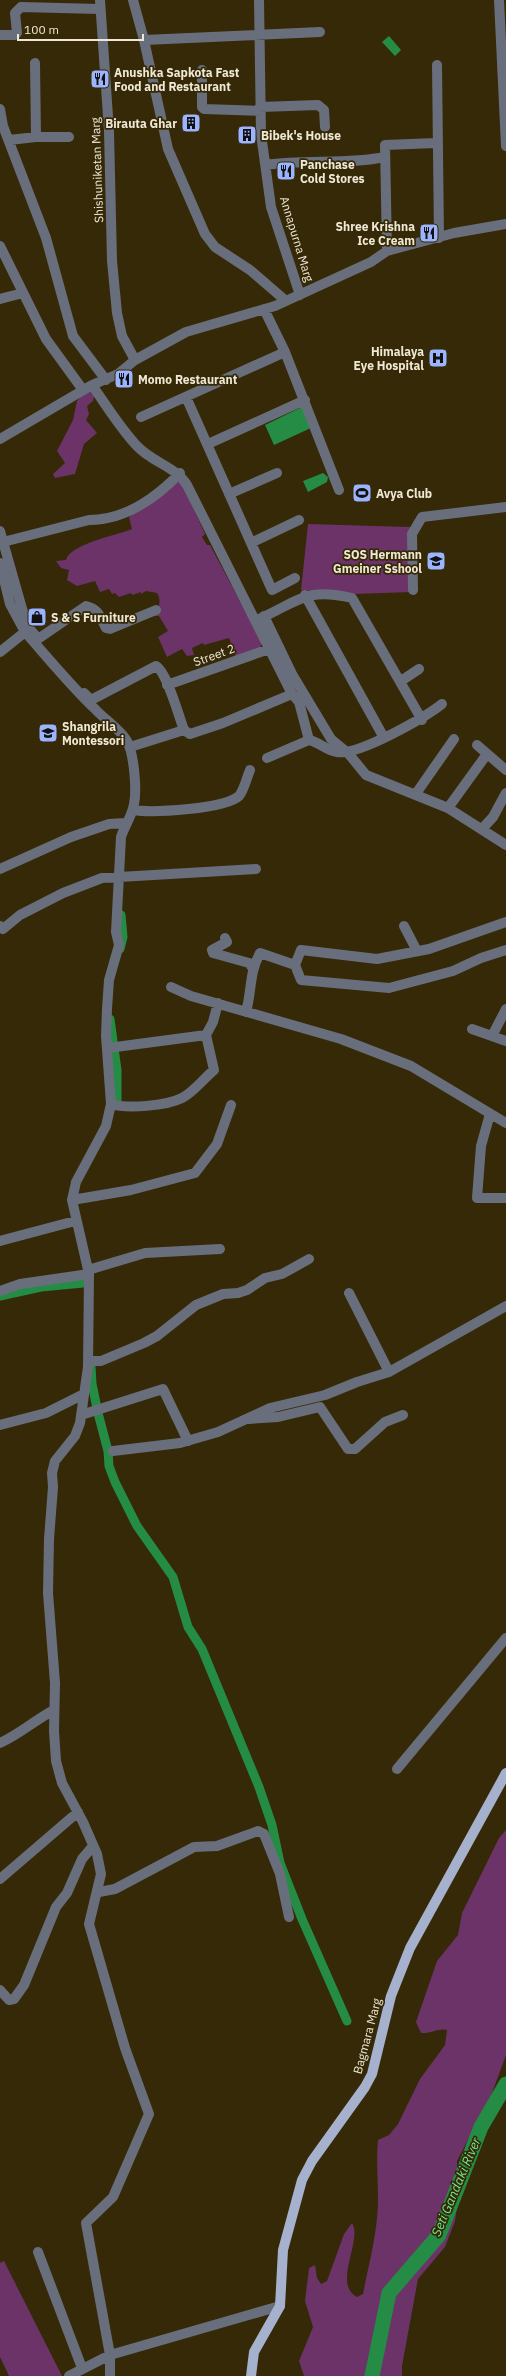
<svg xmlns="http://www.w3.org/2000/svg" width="506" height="2376" font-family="'IBM Plex Sans',sans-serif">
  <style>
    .green { fill: #6b3367 }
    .water { fill: #258c46 }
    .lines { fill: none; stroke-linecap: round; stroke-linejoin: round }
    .canal { stroke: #258c46; stroke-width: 9 }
    .river { stroke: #258c46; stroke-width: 15 }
    .minor { stroke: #696e7c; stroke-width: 10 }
    .major { stroke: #a6b1ce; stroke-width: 10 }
    .labels { text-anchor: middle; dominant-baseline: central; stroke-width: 3.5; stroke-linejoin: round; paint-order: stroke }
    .poi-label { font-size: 12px; font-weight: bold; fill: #efe8d5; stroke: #352907; text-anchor: start }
    .street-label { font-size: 12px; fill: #efe8d5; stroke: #352907 }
    .water-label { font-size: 13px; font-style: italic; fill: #70eb8f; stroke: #352907 }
  </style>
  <rect width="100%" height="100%" fill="#352907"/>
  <!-- green -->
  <path class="green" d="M87 388 95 393 93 401 87 406 89 414 86 420 97 433 84 444 75 474 55 478 53 474 65 463 57 451 73 420 77 401Z
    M179 477 205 534 202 537 207 545H210L262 643 260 648 236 657 229 638 204 645 203 643 192 648 194 655 187 656 182 649 167 657 158 637 168 631 159 616H152C159 609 162 601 157 593L146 591 141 594V592L132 595 131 593 119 597 115 593 112 594 109 589 100 592 95 581 77 586 67 580 69 570 61 568 56 561 66 560C70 544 117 535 132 529L129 517Z
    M308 524 410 527 411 592 354 594 301 590Z
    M506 1830V2055L492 2093 457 2161 458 2200 455 2221 445 2247 418 2279 402 2366V2376H304L299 2361 313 2327 305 2301 309 2268 315 2265 317 2278 321 2284 327 2281 344 2234 352 2223C363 2240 332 2284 357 2297L363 2294C369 2263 378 2231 378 2199 378 2179 376 2161 378 2140L389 2135 398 2124 420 2079 445 2045 447 2030C438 2028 431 2034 421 2033L416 2022 437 1961 458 1935 462 1913 499 1838Z
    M4 2261 62 2376H9L0 2357V2263Z"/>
  <!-- water -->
  <path class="water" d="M389 36 401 50 395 56 382 42Z
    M306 405 313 427 274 445 265 425Z
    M323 473 328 477 327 482 308 492 303 481Z"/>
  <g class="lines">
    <!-- canal -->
    <path class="canal" d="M120 949 123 937 121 915
      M110 1019 117 1070V1103
      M0 1296 41 1287 83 1283
      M91 1366 92 1384 97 1408
      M98 1413 108 1451 109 1466 115 1482 137 1526 173 1577 188 1627 202 1649 259 1787 272 1825 280 1863 302 1919 347 2021"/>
    <!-- river -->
    <path class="river" d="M372 2376 389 2293 439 2235 481 2127 506 2084"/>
    <!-- minor -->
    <path class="minor" d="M100 0 109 131 112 261 117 313 122 336 135 360
      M133 0 144 40
      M259 0 261 134 271 207 300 295
      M499 0 506 146
      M0 35H15L17 33 15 13 21 7 99 9
      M437 65 439 238
      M202 70V107L204 109 261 111
      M260 107 318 105 324 110 325 127
      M0 109 3 126 46 238 73 336 106 380
      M36 137H69
      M9 140 36 137 35 63
      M266 165C306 159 346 165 385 157
      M0 246 46 339 83 390
      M387 251 385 145 436 143
      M0 299 23 293
      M286 301 250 270 215 247 205 234 168 149 144 40 320 32
      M264 309 285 352 339 490
      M92 385C106 405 120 428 137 446 153 463 175 466 187 485L292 694 299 702 309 740C319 742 327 751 337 752 358 756 424 718 442 704
      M186 397 272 590 295 578
      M141 417 285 352
      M0 439 92 385 118 374 135 360 186 332 275 306 371 262 387 251 454 233 506 224
      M208 444 305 400
      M229 494 277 473
      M0 531 27 626 35 635
      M3 542 89 520C125 520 156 498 180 473
      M251 543 299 520
      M0 563 10 604 25 632 0 652
      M413 590 412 534 422 517 506 507
      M305 595 383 736
      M264 616 292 674 331 739 348 753 366 775 448 808 506 845
      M259 619C299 601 306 587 352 598L422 720
      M25 632C48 658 70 685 95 709 104 719 120 729 127 741 134 754 137 789 134 804 132 816 125 825 121 837L116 932 119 945 109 980 107 1009 106 1036 111 1104 106 1126 76 1182 72 1200 89 1274 88 1367 80 1423 75 1436 55 1461 52 1473 53 1487 49 1539 48 1593 55 1683 54 1731 56 1761 62 1783 83 1822 97 1854 101 1874 89 1924 125 2048 149 2114 113 2197 86 2223 110 2355V2376
      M38 639 86 606C99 609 100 617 106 628L110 629 156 610
      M401 681 419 669
      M167 685 269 649
      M84 693 91 700 156 666C167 672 179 717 184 730L190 734 223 723 292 694
      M477 745 506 770
      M130 747 184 730
      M267 758 309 740
      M415 795 454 739
      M448 808 487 754
      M133 810C153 813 225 809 239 796 244 790 247 777 250 770
      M482 829 493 817 506 793
      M0 869 71 837 109 824 125 823
      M0 926 3 929 20 915 63 893 102 878 256 869
      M404 926 417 951
      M225 938 227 942 212 950 213 953 249 963 252 967
      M295 965 301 950 377 959 429 949 506 922
      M171 987 191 996 341 1039 411 1066 506 1123
      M246 1012C252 990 249 973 260 953L295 965 301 980 389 988 453 971 481 958 506 950
      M472 1029 506 1041
      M492 1036 506 1009
      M108 1048 206 1035 213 1022 218 1003
      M111 1104C127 1109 166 1106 182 1098 194 1092 204 1078 214 1070L206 1035
      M490 1114 481 1146 477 1198H506
      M72 1200 131 1190 195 1173 217 1144 231 1105
      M0 1241 75 1221
      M88 1270 145 1253 220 1249
      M0 1291 20 1284 89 1274
      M349 1293 389 1372
      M88 1361H101L144 1343 157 1336 196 1305 223 1294 238 1293 247 1290 265 1278 282 1274 309 1259
      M81 1415 163 1389 188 1441
      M248 1419 278 1417 320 1407 348 1449H355L385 1422 403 1415
      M0 1425 46 1413 84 1394
      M113 1451 180 1443 218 1432 270 1408 325 1395 357 1382 389 1372 506 1306
      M0 1743C20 1734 35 1720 54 1710
      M397 1769 506 1638
      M0 1879 78 1812
      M99 1892 115 1889 194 1847 217 1846 258 1831 264 1834 280 1874 289 1917
      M0 1990 9 2000 14 1999 24 1985 56 1907 67 1893 82 1859 93 1846
      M38 2252 82 2368
      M69 2376 110 2355 280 2306"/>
    <!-- major -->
    <path class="major" d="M251 2376 254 2352 280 2306 283 2250 302 2180 312 2161 365 2087 372 2074 391 1996 410 1948 506 1773"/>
  </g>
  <!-- icons -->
  <defs>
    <symbol id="restaurant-square" viewBox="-11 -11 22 22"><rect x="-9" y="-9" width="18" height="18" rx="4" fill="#9cb4fd" stroke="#352907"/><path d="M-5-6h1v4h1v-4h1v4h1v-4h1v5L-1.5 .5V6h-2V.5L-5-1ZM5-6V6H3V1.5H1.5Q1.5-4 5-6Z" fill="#111"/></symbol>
    <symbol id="building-square" viewBox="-11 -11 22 22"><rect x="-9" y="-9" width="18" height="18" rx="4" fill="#9cb4fd" stroke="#352907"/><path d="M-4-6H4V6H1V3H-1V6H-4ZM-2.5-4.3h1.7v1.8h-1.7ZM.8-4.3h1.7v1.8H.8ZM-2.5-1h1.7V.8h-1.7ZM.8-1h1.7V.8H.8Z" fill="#111"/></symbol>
    <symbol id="hospital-square" viewBox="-11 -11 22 22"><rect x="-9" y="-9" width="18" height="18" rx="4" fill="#9cb4fd" stroke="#352907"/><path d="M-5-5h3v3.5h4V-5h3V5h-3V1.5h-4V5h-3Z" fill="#111"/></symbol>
    <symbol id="stadium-square" viewBox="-11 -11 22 22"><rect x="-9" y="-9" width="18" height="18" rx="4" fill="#9cb4fd" stroke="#352907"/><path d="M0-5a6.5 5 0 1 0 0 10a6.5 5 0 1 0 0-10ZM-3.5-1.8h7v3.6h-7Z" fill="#111"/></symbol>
    <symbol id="university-square" viewBox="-11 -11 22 22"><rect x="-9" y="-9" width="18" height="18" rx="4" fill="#9cb4fd" stroke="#352907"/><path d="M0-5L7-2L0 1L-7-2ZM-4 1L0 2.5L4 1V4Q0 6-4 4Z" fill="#111"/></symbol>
    <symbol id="shop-square" viewBox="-11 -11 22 22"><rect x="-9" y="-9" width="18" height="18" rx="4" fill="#9cb4fd" stroke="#352907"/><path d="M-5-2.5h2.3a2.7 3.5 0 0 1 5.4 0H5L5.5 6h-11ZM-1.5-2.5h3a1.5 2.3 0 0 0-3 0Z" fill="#111"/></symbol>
    <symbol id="school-square" viewBox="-11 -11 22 22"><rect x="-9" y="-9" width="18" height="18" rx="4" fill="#9cb4fd" stroke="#352907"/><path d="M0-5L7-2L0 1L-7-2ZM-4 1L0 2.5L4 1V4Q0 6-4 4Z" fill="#111"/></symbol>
  </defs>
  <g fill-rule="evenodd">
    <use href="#restaurant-square" x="89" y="68" width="22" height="22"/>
    <use href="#building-square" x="180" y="112" width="22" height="22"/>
    <use href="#building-square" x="236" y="124" width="22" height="22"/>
    <use href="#restaurant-square" x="275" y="160" width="22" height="22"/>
    <use href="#restaurant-square" x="418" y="222" width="22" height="22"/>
    <use href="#hospital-square" x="427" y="347" width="22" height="22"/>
    <use href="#restaurant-square" x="113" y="368" width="22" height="22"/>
    <use href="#stadium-square" x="351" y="482" width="22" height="22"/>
    <use href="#university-square" x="425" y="550" width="22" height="22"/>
    <use href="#shop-square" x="26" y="606" width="22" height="22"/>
    <use href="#school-square" x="37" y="722" width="22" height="22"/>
  </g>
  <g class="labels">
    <!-- poi labels -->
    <g class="poi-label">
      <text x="114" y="72">Anushka Sapkota Fast<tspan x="114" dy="14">Food and Restaurant</tspan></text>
      <text x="177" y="123" text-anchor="end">Birauta Ghar</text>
      <text x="261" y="135">Bibek's House</text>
      <text x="300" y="164">Panchase<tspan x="300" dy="14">Cold Stores</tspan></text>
      <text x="415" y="226" text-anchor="end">Shree Krishna<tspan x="415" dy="14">Ice Cream</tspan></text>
      <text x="424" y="351" text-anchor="end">Himalaya<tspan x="424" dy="14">Eye Hospital</tspan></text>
      <text x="138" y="379">Momo Restaurant</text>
      <text x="376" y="493">Avya Club</text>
      <text x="422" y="554" text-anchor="end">SOS Hermann<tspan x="422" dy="14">Gmeiner Sshool</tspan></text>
      <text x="51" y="617">S &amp; S Furniture</text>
      <text x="62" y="726">Shangrila<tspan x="62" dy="14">Montessori</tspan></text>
    </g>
    <!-- street labels -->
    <g class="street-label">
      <text transform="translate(97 170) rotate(-92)">Shishuniketan Marg</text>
      <text transform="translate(297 239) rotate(73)">Annapurna Marg</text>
      <text transform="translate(214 655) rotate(-20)">Street 2</text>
      <text transform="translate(367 2036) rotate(-75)">Bagmara Marg</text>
    </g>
    <!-- water labels -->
    <g class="water-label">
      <text transform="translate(456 2187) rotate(-67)">Seti Gandaki River</text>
    </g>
  </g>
  <!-- scale -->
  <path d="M18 34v6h125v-6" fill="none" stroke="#efe8d5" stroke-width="2"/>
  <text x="24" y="34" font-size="12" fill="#efe8d5" stroke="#352907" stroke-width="3" paint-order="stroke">100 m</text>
</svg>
